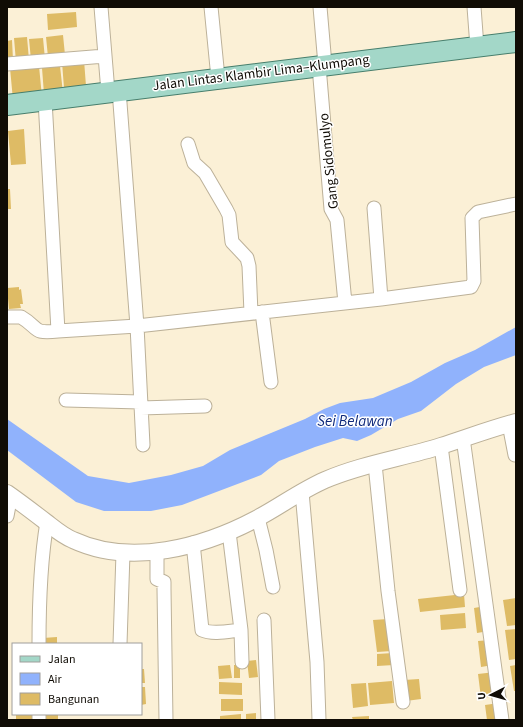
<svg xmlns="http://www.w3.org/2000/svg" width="523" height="727" font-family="'Source Sans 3',sans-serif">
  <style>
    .water { fill: #90b2fc }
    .building { fill: #debb65 }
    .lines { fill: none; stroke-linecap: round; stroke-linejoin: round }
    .minor-casing { stroke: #bcb199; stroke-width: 15 }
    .tertiary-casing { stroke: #bcb199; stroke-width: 18 }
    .primary-casing { stroke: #477e6c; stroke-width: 22 }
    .minor { stroke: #fff; stroke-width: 13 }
    .tertiary { stroke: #fff; stroke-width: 16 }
    .primary { stroke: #a3d7c8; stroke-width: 20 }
    .labels { text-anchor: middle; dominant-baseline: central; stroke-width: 3; stroke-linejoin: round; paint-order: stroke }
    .street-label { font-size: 14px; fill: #100c05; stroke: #fff }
    .water-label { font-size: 15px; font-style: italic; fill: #0e297b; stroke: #fff }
  </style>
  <rect width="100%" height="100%" fill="#fbf0d6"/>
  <!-- water -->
  <path class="water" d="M516 327V355L484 367 456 384 421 411 398 419 371 435 357 441 343 438 315 447 279 461 261 475 182 505 151 511H104L76 502 7 450V419L88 476 129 483 171 475 203 466 230 450 305 419 324 409 340 403 373 398 411 382 445 363 475 350Z"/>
  <!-- building -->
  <path class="building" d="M76 12 77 27 48 30 47 14Z
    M63 35 65 55 48 57 46 37Z
    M27 37 29 60 16 62 14 38Z
    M43 38 45 59 31 60 29 39Z
    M12 40 13 60H7V41Z
    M84 60 86 86 64 88 62 62Z
    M39 66 42 97 13 100 10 68Z
    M60 66 63 93 44 94 42 68Z
    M24 129 26 164 11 165 8 131Z
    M7 189H10L11 209H7Z
    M19 287V290L21 289 23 304H20L21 308 9 309 7 288Z
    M464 594 465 607 420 612 418 599Z
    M516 598V625L507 626 503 600Z
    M485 606 489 631 477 633 474 608Z
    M465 613 466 628 441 630 440 615Z
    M388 619 392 651 377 652 373 620Z
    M516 629V659L509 660 505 630Z
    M57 637V644H44L43 638Z
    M490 640 493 665 481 667 478 641Z
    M393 653 394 665 377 666V654Z
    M256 660 258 677 249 678 247 661Z
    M230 665 232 678 219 679 218 666Z
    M234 665H240V678H234Z
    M516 665V691H514L510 666Z
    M141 669H144L145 683H141Z
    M495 672 497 696 481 698 478 674Z
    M419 679 421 699 406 701 404 680Z
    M392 681 394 703 370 705 368 683Z
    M219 682 242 683V695L219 694Z
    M366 683 368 706 353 708 351 684Z
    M141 687H145L146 704 141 705Z
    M221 699H243V711H221Z
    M499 703 501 720H487L485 705Z
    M256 713V720H246V714Z
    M16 714H32L33 720H16Z
    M45 714H58V720H45Z
    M241 714V720H220V716Z
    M369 716V720H353L352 717Z"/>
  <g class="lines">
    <defs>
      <path id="minor" d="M101 7 108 92
        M211 7 218 78
        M320 7 325 65
        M474 7 477 47
        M7 64 105 56
        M319 66 331 209 337 220 345 303
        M119 90 137 326 143 445
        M45 100 58 331 137 326 381 299 471 287 474 281 472 218 478 212 516 204
        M188 144 194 163 205 173 226 209 229 215 232 242 247 258 249 266 251 313
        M374 208 381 299
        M262 312 271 382
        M7 317H21C40 328 31 334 58 331
        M66 400 140 402
        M141 408 205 406
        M509 424 515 455
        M463 438 502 720
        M441 446 460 590
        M375 464 388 591 403 702
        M302 492 317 662 319 720
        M7 516 11 495
        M258 518 266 550 273 587
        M229 532 241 630 242 662
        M193 543 202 630C213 635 230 631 241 630
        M157 552V579L164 582V589L166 720
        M264 620 268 720
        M39 644C39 603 40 563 47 522
        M120 644 123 553
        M39 720V714"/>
      <path id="tertiary" d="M7 493C20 502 33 512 46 522 55 529 63 536 73 540 131 567 203 547 256 519 279 507 300 491 325 480 362 464 403 458 441 446 466 438 490 429 516 422"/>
      <path id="primary" d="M7 105 516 42"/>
    </defs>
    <!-- minor casing -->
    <use href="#minor" class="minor-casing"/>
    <!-- tertiary casing -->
    <use href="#tertiary" class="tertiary-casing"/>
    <!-- primary casing -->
    <use href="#primary" class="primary-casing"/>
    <!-- minor -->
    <use href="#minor" class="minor"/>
    <!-- tertiary -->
    <use href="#tertiary" class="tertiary"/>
    <!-- primary -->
    <use href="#primary" class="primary"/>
  </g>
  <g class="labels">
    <!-- street labels -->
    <g class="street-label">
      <text transform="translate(261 73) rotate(-7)">Jalan Lintas Klambir Lima–Klumpang</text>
      <text transform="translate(329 161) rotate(-96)">Gang Sidomulyo</text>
    </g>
    <!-- water labels -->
    <g class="water-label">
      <text x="355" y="421">Sei Belawan</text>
    </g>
  </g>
  <!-- border -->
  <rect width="523" height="727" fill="none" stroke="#100c05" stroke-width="16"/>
  <!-- legend -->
  <rect x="12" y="643" width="130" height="72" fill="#ffffff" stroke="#9f9e9b"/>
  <rect x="20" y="656" width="20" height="6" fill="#a3d7c8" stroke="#9f9e9b"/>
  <text x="48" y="663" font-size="12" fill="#100c05">Jalan</text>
  <rect x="20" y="673" width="20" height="12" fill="#90b2fc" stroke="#9f9e9b"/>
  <text x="48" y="683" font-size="12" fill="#100c05">Air</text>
  <rect x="20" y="693" width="20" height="12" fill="#debb65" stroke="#9f9e9b"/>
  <text x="48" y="703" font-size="12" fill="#100c05">Bangunan</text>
  <!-- north arrow -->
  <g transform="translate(491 695) rotate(264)" stroke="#ffffff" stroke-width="3" paint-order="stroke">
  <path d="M0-3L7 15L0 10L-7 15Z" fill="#100c05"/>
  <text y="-6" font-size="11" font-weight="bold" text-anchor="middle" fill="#100c05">U</text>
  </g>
</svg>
